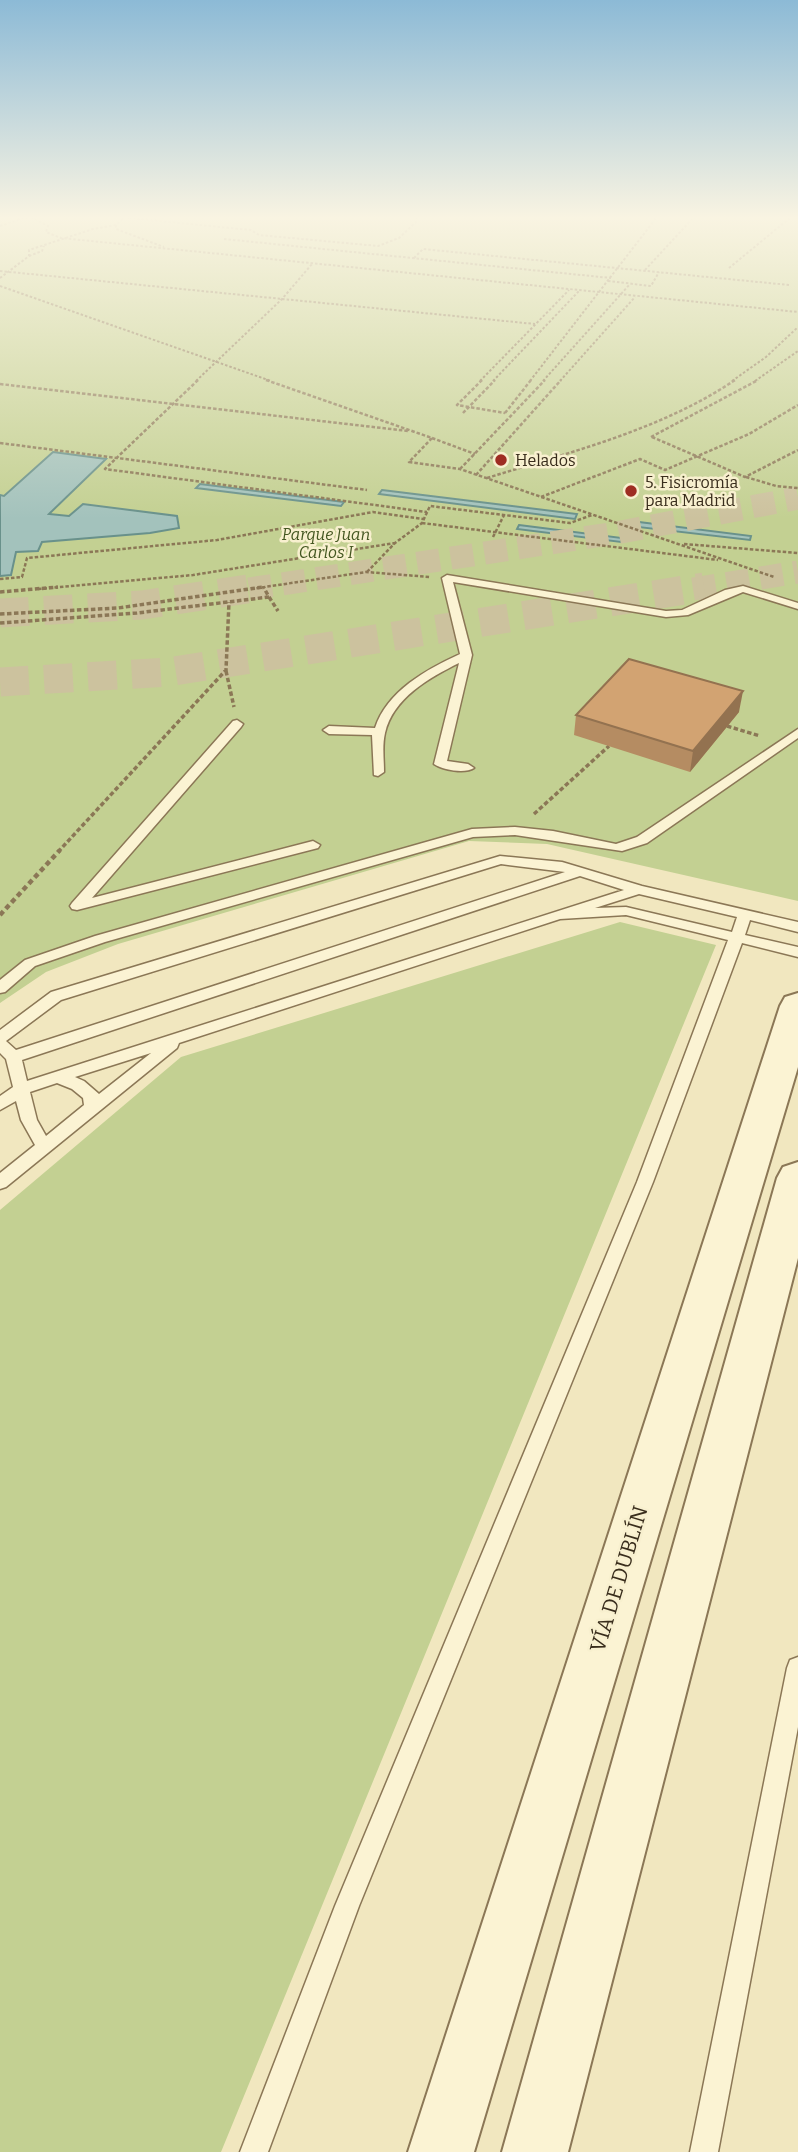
<svg xmlns="http://www.w3.org/2000/svg" width="798" height="2152" font-family="Bitter,serif">
  <style>
    .green { fill: #c3d092 }
    .water { fill: #a3c2bc; stroke: #69918b; stroke-width: 2 }
    .lines { fill: none; stroke-linecap: round; stroke-linejoin: round }
    .motorway-tunnel-far1 { stroke: #ccc29e; stroke-width: 23; stroke-dasharray: 23 11; stroke-linecap: butt }
    .motorway-tunnel { stroke: #ccc29e; stroke-width: 29; stroke-dasharray: 29 15; stroke-linecap: butt }
    .service-casing { stroke: #8b7756; stroke-width: 3 }
    .tertiary-casing { stroke: #8b7756; stroke-width: 4 }
    .path-far3 { stroke: #8b7756; stroke-width: 2; stroke-dasharray: 2.5 2; stroke-linecap: butt }
    .path-far2 { stroke: #8b7756; stroke-width: 2.5; stroke-dasharray: 3.5 2; stroke-linecap: butt }
    .path-far1 { stroke: #8b7756; stroke-width: 3.5; stroke-dasharray: 4.5 2.5; stroke-linecap: butt }
    .path { stroke: #8b7756; stroke-width: 4.5; stroke-dasharray: 5 3.5; stroke-linecap: butt }
    .service { fill: #fbf3d3; fill-rule: evenodd }
    .tertiary { fill: #fbf3d3; fill-rule: evenodd }
    .wall { fill: #b58c62 }
    .shaded-wall { fill: #937250 }
    .building { fill: #d2a372; stroke: #937250; stroke-width: 2 }
    .poi-dot { fill: #9e2d22; stroke: #f8f0cf; stroke-width: 2.5 }
    .labels { text-anchor: middle; dominant-baseline: central; stroke-width: 5; stroke-linejoin: round; paint-order: stroke }
    .far-poi-label { font-size: 16px; fill: #392d1c; stroke: #f8f0cf; text-anchor: start }
    .far-park-label { font-size: 16px; font-style: italic; fill: #445721; stroke: #f8f0cf }
    .near-street-label { font-size: 21px; fill: #392d1c; stroke: #f8f0cf }
  </style>
  <rect width="100%" height="100%" fill="#f1e7bf"/>
  <!-- green -->
  <path class="green" d="M0 217H798V901L547 844 469 841 118 944 46 972 0 1003Z
    M620 922 716 945 221 2152H0V1210L181 1057Z"/>
  <!-- water -->
  <path class="water" d="M53 452 106 459 49 514 69 516 83 504 177 516 179 528 150 533 42 542 38 551 16 552 11 575 0 576V495L4 496Z
    M200 484 344 502 341 506 196 488Z
    M382 490 577 514 575 519 379 494Z
    M639 522 751 536 750 540 638 527Z
    M519 525 622 538 621 542 517 529Z"/>
  <g class="lines">
    <!-- motorway-tunnel-far1 -->
    <path class="motorway-tunnel-far1" d="M249 589 616 533 798 498
      M693 589 798 572"/>
    <!-- motorway-tunnel -->
    <path class="motorway-tunnel" d="M0 613 142 605 261 587
      M0 682 168 672 704 587"/>
    <defs>
      <path id="service" d="M447 575 666 611 682 610 725 590 743 586 798 603V609L743 592 688 615 666 617 453 582 472 655 447 761 468 764 474 768C465 774 443 770 434 764L459 663C429 678 393 698 385 733 382 746 384 759 384 772L378 776 374 775 372 735 329 734 323 730 329 726 375 728C387 691 427 669 460 654L442 578Z
        M237 720 243 724 241 727 92 898 313 841 320 845 318 848 77 910 72 909 70 906 72 903 233 721Z
        M798 729V738L647 843 622 851 515 835 473 837 105 942 35 966 5 992 0 993V980L25 960 95 936 472 829 515 827 553 831 616 844 637 837Z
        M500 856 562 862 642 886 798 922V932L750 920 745 935 798 947V957L742 943 653 1182 359 1906 268 2152H240L335 1906 637 1182 728 940 626 915 560 919 179 1043 177 1048 6 1187 0 1189V1173L35 1145 21 1120 16 1101 0 1110V1096L13 1087 6 1059 0 1053V1030L51 992ZM501 864 565 872 16 1050 6 1041 61 1000ZM580 876 624 890 27 1081 22 1060ZM639 894 737 917 732 932 626 907 595 908ZM151 1053 99 1094 84 1081 75 1077ZM57 1083 72 1089 83 1098 84 1105 46 1136 37 1120 30 1092Z
        M798 1657V1727L718 2152H690L787 1668 790 1660Z"/>
      <path id="tertiary" d="M798 993V1067L474 2152H408L780 1006 785 997Z
        M798 1162V1258L568 2152H502L777 1178 783 1167Z"/>
    </defs>
    <!-- service casing -->
    <use href="#service" class="service-casing"/>
    <!-- tertiary casing -->
    <use href="#tertiary" class="tertiary-casing"/>
    <!-- path-far3 -->
    <path class="path-far3" d="M31 217 48 226 46 232 61 238 798 312
      M119 217 251 230 259 235 378 246 399 238 416 222V217
      M116 225V229L164 247
      M0 226 27 217
      M224 239 611 278
      M29 256 42 251 44 246
      M414 258 423 249 789 285
      M729 268 791 217
      M645 270 694 217
      M0 271 535 324
      M0 278 29 256V250L93 229 116 225 123 219
      M608 281 651 286 659 272
      M0 286 271 381
      M196 381 282 299 312 264
      M480 381 569 290
      M493 381 579 291
      M530 381 657 217
      M543 381 630 284
      M560 381 635 297
      M732 381 766 357 798 327
      M755 381 798 351"/>
    <!-- path-far2 -->
    <path class="path-far2" d="M198 380 105 469 427 512
      M266 380 432 438 409 462 460 469 774 577
      M482 380 457 405 505 413
      M0 384 408 431
      M463 413 495 380
      M505 413 531 380
      M651 437 758 380
      M652 437 745 477 798 450
      M432 438 475 454
      M0 443 367 490
      M460 469 545 380
      M476 475 561 380
      M746 477 776 486 798 488
      M487 478C570 452 661 430 735 380
      M541 497 640 459 665 470 749 434 798 405
      M422 523 718 560
      M493 537 504 515
      M684 544 798 553
      M367 572 395 543 422 523 430 506 570 523 592 515
      M0 579 22 577 27 558 217 540 373 512 423 519
      M38 589 193 575 395 543
      M251 589 366 572 430 577"/>
    <!-- path-far1 -->
    <path class="path-far1" d="M0 592 58 587
      M269 597 278 611
      M0 614 118 608 263 587
      M0 623 137 613 269 597 264 588
      M226 671 234 707
      M727 726 760 736
      M534 814 609 746
      M58 852 226 670 229 602"/>
    <!-- path -->
    <path class="path" d="M0 915 60 850"/>
    <!-- service -->
    <use href="#service" class="service"/>
    <!-- tertiary -->
    <use href="#tertiary" class="tertiary"/>
  </g>
  <!-- wall -->
  <path class="wall" d="M739 712 690 772 574 735 576 715Z"/>
  <!-- shaded-wall -->
  <path class="shaded-wall" d="M743 691 739 712 690 772 693 751Z"/>
  <!-- building -->
  <path class="building" d="M629 659 743 691 693 751 576 715Z"/>
  <!-- sky -->
  <linearGradient id="sky" x2="0" y2="1"><stop stop-color="#8cbad6"/><stop offset="0.42" stop-color="#f9f4e2"/><stop offset="1" stop-color="#f9f4e2" stop-opacity="0"/></linearGradient>
  <rect width="798" height="519" fill="url(#sky)"/>
  <!-- markers -->
  <g class="poi-dot">
    <circle cx="501" cy="460" r="7"/>
    <circle cx="631" cy="491" r="7"/>
  </g>
  <g class="labels">
    <!-- far-poi labels -->
    <g class="far-poi-label">
      <text x="515" y="460">Helados</text>
      <text x="645" y="482">5. Fisicromía<tspan x="645" dy="18">para Madrid</tspan></text>
    </g>
    <!-- far-park labels -->
    <g class="far-park-label">
      <text x="326" y="534">Parque Juan<tspan x="326" dy="18">Carlos I</tspan></text>
    </g>
    <!-- near-street labels -->
    <g class="near-street-label">
      <text transform="translate(619 1579) rotate(-73)">VÍA DE DUBLÍN</text>
    </g>
  </g>
</svg>
